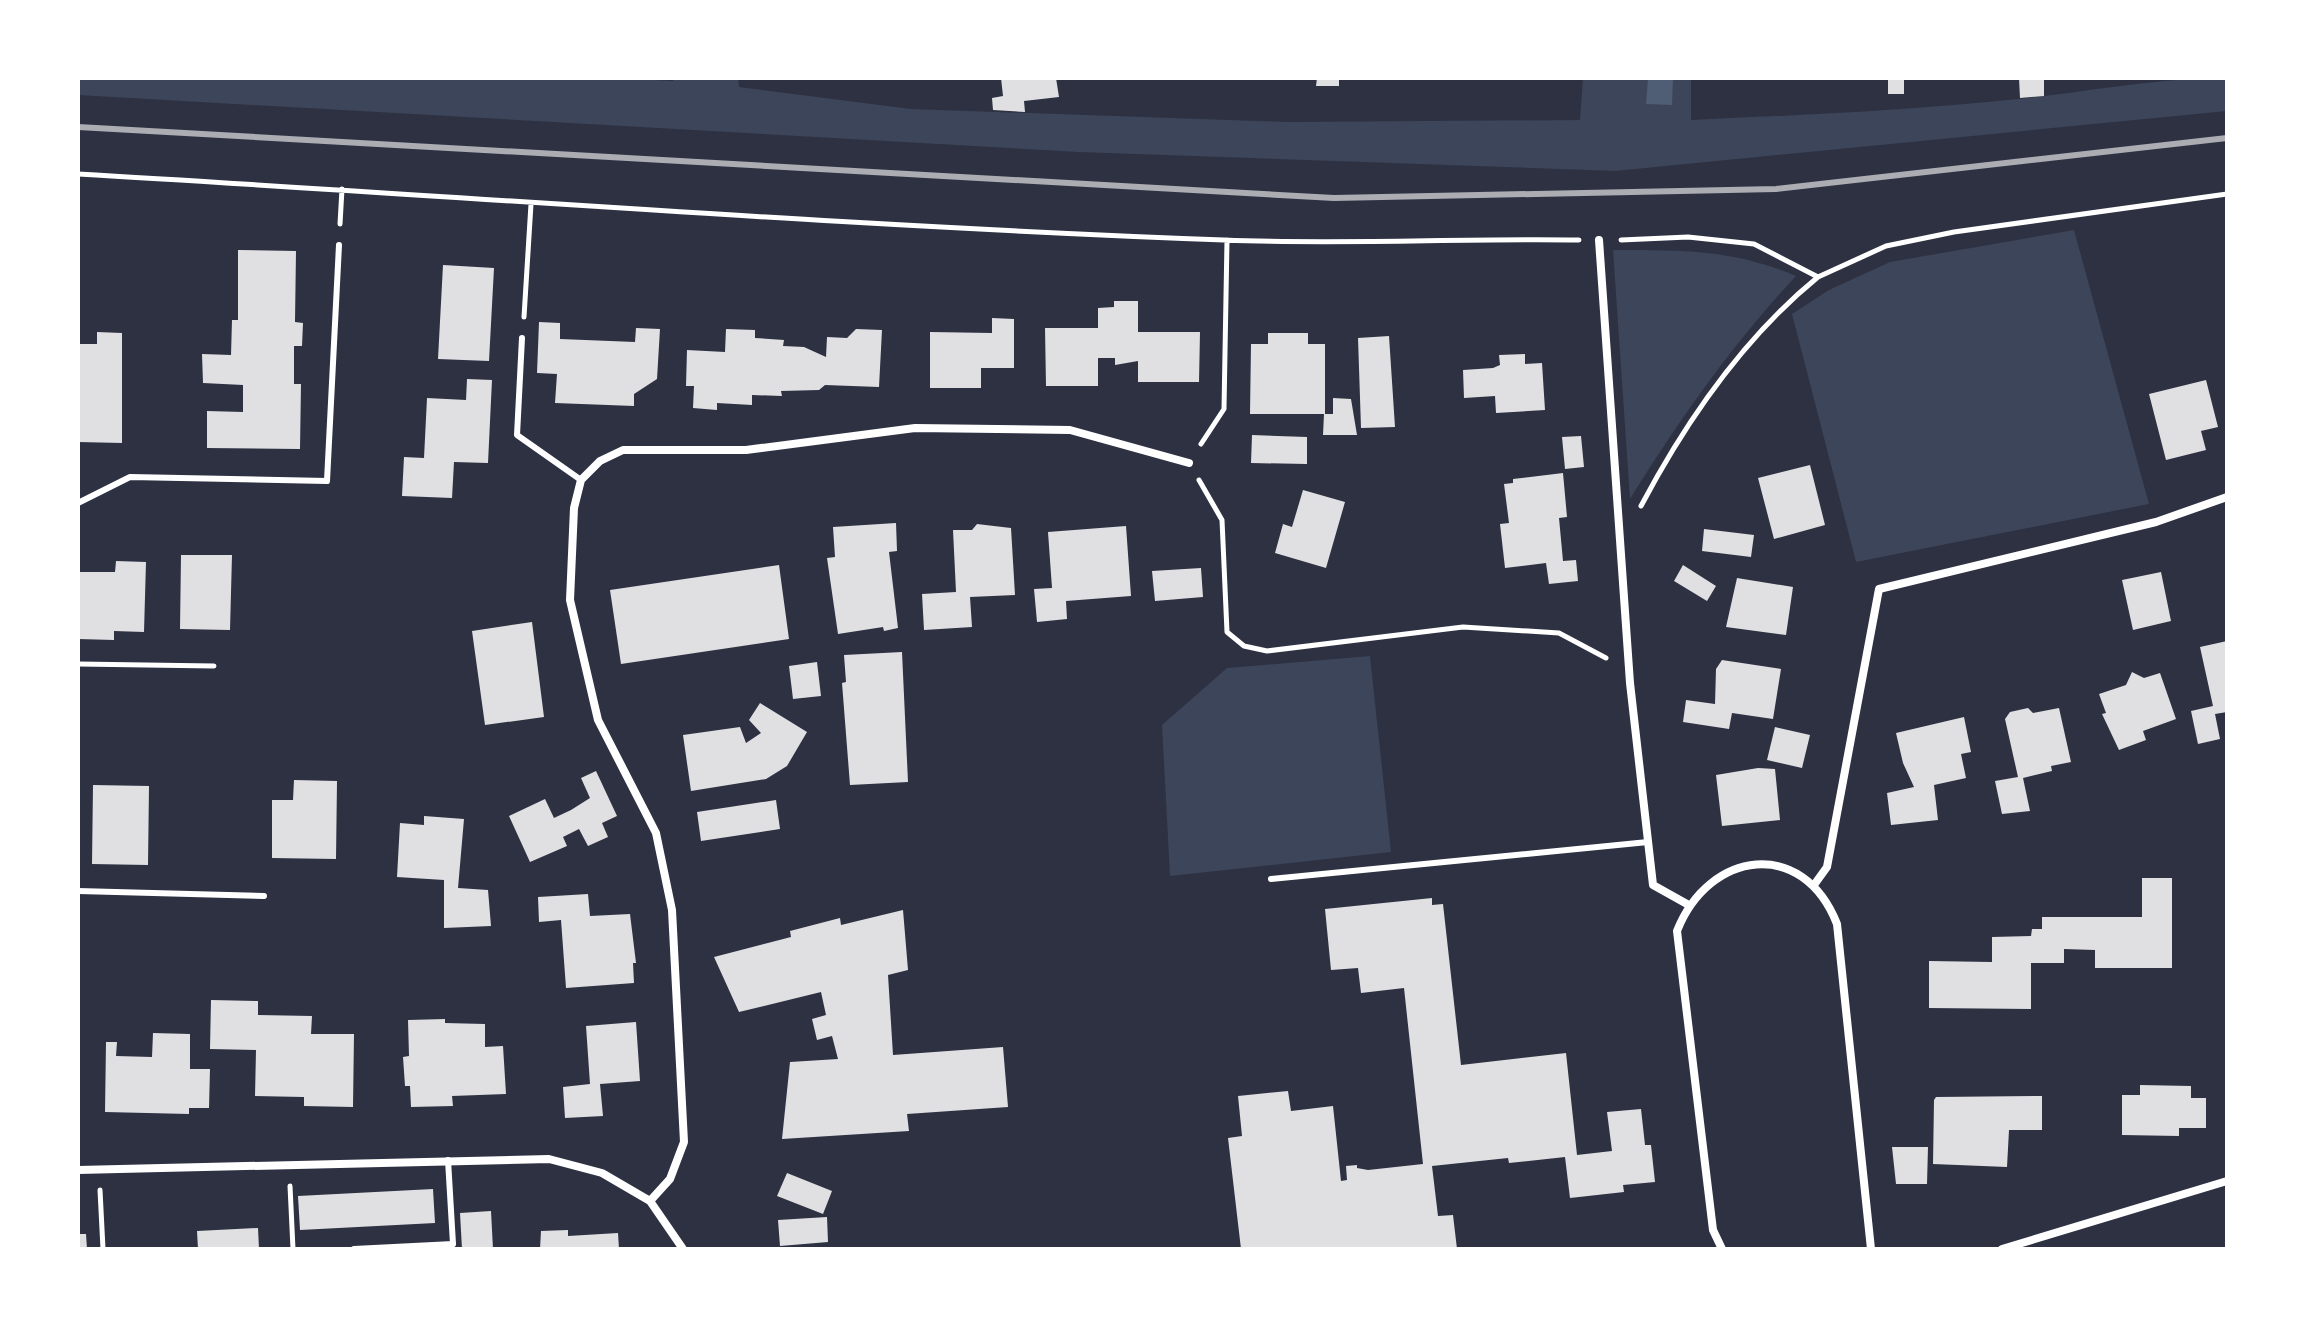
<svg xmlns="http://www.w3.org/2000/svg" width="2305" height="1327" font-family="'Sofia Sans Condensed',sans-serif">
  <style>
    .green { fill: #3c4559 }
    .water { fill: #4f5d75 }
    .building { fill: #e0e0e3 }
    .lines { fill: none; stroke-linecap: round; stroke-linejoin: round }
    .path { stroke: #fff; stroke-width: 5 }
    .service { stroke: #fff; stroke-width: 6 }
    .minor { stroke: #fff; stroke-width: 8 }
    .rail { stroke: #abadb3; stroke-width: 6 }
  </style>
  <rect width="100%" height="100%" fill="#2d3142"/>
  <!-- green -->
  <path class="green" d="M78 78H612L673 81 674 78H738L739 87 911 109 1289 122 1580 120 1583 78H1691V120C1797 115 1902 111 2008 100 2083 93 2151 78 2227 78V111L1615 171 1078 152 78 95Z
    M2074 230 2149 504 1856 562 1792 314 1829 290 1890 262Z
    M1613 250C1679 250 1733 249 1796 276 1731 346 1680 419 1630 499Z
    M1370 656 1391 852 1170 876 1162 725 1227 668Z"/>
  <!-- water -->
  <path class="water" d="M1648 78H1673L1672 105 1646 104Z"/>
  <!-- building -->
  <path class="building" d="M1001 78H1056L1059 97 1024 101 1025 112 993 110 992 98 1003 96Z
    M1317 78H1339V86H1316Z
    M1888 78H1904V94H1888Z
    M2019 78H2044V96L2020 98Z
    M238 250 296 251 295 322 303 323 302 346H294V384H301L300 449 207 448V411L243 412V385L203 383 202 354 231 355 232 320H238Z
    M443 265 494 268 489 361 438 359Z
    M1114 301H1138V332H1200L1199 382H1138V361L1115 365V358H1098V386H1046L1045 328H1098V308L1114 307Z
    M992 318 1014 319V368H981V388H930V332L992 333Z
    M539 322 560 323V339L635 342 636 328 660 329 657 379 634 394V406L555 403 557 374 537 373Z
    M726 329 755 330V338L784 340 783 346 804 347 826 357 827 337 847 338 856 329 882 330 879 387 825 385 819 390 781 391 782 396 752 395V405L717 403V410L693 408 694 386H686L687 350 725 352Z
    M97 332 122 333V443L78 442V344H97Z
    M1268 333H1308V344H1325V414H1333V398L1351 399 1357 435H1323L1324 414H1250L1251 344H1268Z
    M1389 336 1395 427 1361 428 1358 338Z
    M1525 354V364L1542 363 1545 410 1496 413 1495 396 1464 398 1463 370 1493 368 1500 365 1499 355Z
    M467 379 492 380 488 463 454 462 452 498 402 496 404 457 424 458 427 398 466 400Z
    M2206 380 2218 427 2201 431 2206 450 2166 460 2149 394Z
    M1252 435 1307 437V464L1251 463Z
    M1581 436 1584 467 1565 469 1562 437Z
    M1810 465 1825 525 1774 539 1758 478Z
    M1563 473 1567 517 1559 518 1563 561 1576 560 1578 581 1549 584 1546 563 1505 568 1500 524 1509 523 1504 484 1513 483V479Z
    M1303 490 1345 502 1326 568 1275 553 1283 524 1292 527Z
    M896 523 897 551 889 552 898 628 884 631 883 627 838 634 827 558 835 557 833 527Z
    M977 524 1011 528 1015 595 970 597 972 627 924 630 922 594 956 592 953 530H972Z
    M1126 526 1131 596 1066 601 1067 619 1037 622 1034 589 1052 588 1048 532Z
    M1704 529 1754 535 1751 557 1702 551Z
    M181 555H232L230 630 180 629Z
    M116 561 146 562 144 632 114 631V640L78 639V572H115Z
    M779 565 789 639 621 664 610 590Z
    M1683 565 1716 586 1707 601 1674 581Z
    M1201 568 1203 597 1155 601 1152 571Z
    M2161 572 2171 621 2133 630 2122 580Z
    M1737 578 1793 587 1786 635 1726 627Z
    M532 622 544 717 485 725 472 631Z
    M2227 641V712L2215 714 2220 739 2198 744 2191 711 2213 706 2200 647Z
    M902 652 908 782 850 785 842 683 846 682 844 655Z
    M1722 660 1781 669 1773 719 1732 713 1729 729 1683 722 1686 700 1715 704 1716 669Z
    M817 662 821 696 793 699 789 666Z
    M2132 672 2144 678 2160 673 2176 719 2143 731 2146 740 2119 750 2102 714 2106 713 2099 694 2126 685Z
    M760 703 807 732 787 766 766 779 691 791 683 735 740 727 746 743 761 733 749 720Z
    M2028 708 2033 713 2059 708 2071 762 2051 766 2052 771 2023 778 2030 811 2002 814 1995 781 2018 777 2005 719 2010 712Z
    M1964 717 1971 752 1961 754 1966 778 1934 785 1938 820 1891 825 1887 793 1914 787 1903 763 1896 733Z
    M1775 727 1810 735 1802 768 1767 760Z
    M1758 768 1775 769 1780 820 1722 826 1716 775Z
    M596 771 617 816 602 823 608 837 588 846 579 829 563 837 567 846 530 862 509 816 545 799 554 818 571 810 590 798 581 778Z
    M294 780 337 781 336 859 272 858V800H293Z
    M93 785 149 786 148 865 92 864Z
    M776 800 780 829 701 841 697 812Z
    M424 816 464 819 458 888 488 890 491 926 444 928V880L397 877 400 823 424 825Z
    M2142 878H2172V968H2095V950L2064 949V963H2031V1009L1929 1008V961L1992 962V937L2031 936 2032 929H2042V917H2142Z
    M588 894 590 916 630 914 636 963H633L634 983 566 988 561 920 539 922 538 897Z
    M1432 898V905L1443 904 1461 1065 1566 1053 1577 1155 1612 1151 1607 1112 1641 1109 1645 1145H1651L1655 1182 1623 1185 1624 1192 1570 1198 1565 1157 1509 1163 1508 1158 1432 1166 1438 1216 1453 1215 1457 1249H1241L1228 1138 1242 1136 1238 1096 1288 1091 1291 1111 1333 1106 1341 1181 1347 1180 1346 1166 1357 1165V1168L1368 1170 1423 1164 1404 988 1361 993 1358 968 1331 970 1325 909Z
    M903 910 908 970 888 975 893 1055 1003 1047 1008 1107 907 1114 909 1131 782 1139 790 1062 838 1059 832 1036 817 1040 812 1019 826 1015 821 992 739 1012 714 957 791 937 790 931 840 918 841 925Z
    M211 1000 258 1001V1015L312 1016 311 1034H354L353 1107 304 1106V1097L255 1096 256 1050 210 1049Z
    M445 1019V1023L485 1024V1047L503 1046 506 1094 452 1096 453 1106 411 1107 410 1086H405L403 1057 409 1056 408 1020Z
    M636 1022 640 1081 600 1084 603 1116 565 1118 563 1087 590 1084 586 1026Z
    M153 1033 190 1034V1069H210L209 1108H189V1114L105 1112 106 1042H117L116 1056 152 1057Z
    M2140 1085 2191 1086V1098H2206V1128H2179V1136L2122 1135V1095H2140Z
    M2042 1096V1130H2009L2007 1167 1933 1164 1934 1100 1936 1097Z
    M1892 1147H1928L1927 1184H1896Z
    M787 1173 832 1191 823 1214 777 1196Z
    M433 1189 435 1223 300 1230 298 1196Z
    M491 1211 493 1249H462L460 1213Z
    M827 1217 828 1242 780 1246 778 1220Z
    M258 1228 259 1249H198L197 1231Z
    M568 1230V1236L618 1233 619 1249H540L541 1231Z
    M78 1234H86L87 1249H78Z"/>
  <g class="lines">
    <!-- path -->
    <path class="path" d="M78 174C460 196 842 226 1224 240 1343 245 1460 238 1579 240
      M340 224 342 189
      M1621 240 1688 237 1754 244 1818 277 1886 246 1954 232 2227 194
      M524 317 531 204
      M1201 444 1224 409 1227 240
      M1199 480 1222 520 1227 632 1244 646 1267 651 1463 627 1559 633 1606 658
      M1641 506C1686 421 1743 338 1818 277
      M78 664 214 666
      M290 1186 293 1249
      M100 1190 103 1249"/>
    <!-- service -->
    <path class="service" d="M522 338 517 435 581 480
      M78 503 130 477 327 481 339 245
      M1271 879 1648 842
      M78 891 264 896
      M354 1249 453 1244 448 1160"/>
    <!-- minor -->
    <path class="minor" d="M1599 240 1630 683 1653 885 1687 904
      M1814 885 1827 867 1879 589 2156 522 2227 497
      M78 1170 549 1159 602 1173 650 1201 683 1249
      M650 1201 670 1179 684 1142 672 910 656 833 598 720 570 600 574 508 581 480 600 461 623 450H746L915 428 1070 430 1189 463
      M1722 1249 1713 1230 1677 931C1709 850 1803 837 1837 924L1871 1249
      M2002 1249 2227 1181"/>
    <!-- rail -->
    <path class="rail" d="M78 127 1334 198 1776 189 2227 138"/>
  </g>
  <!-- border -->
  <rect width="2305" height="1327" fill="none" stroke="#ffffff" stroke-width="160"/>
</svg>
